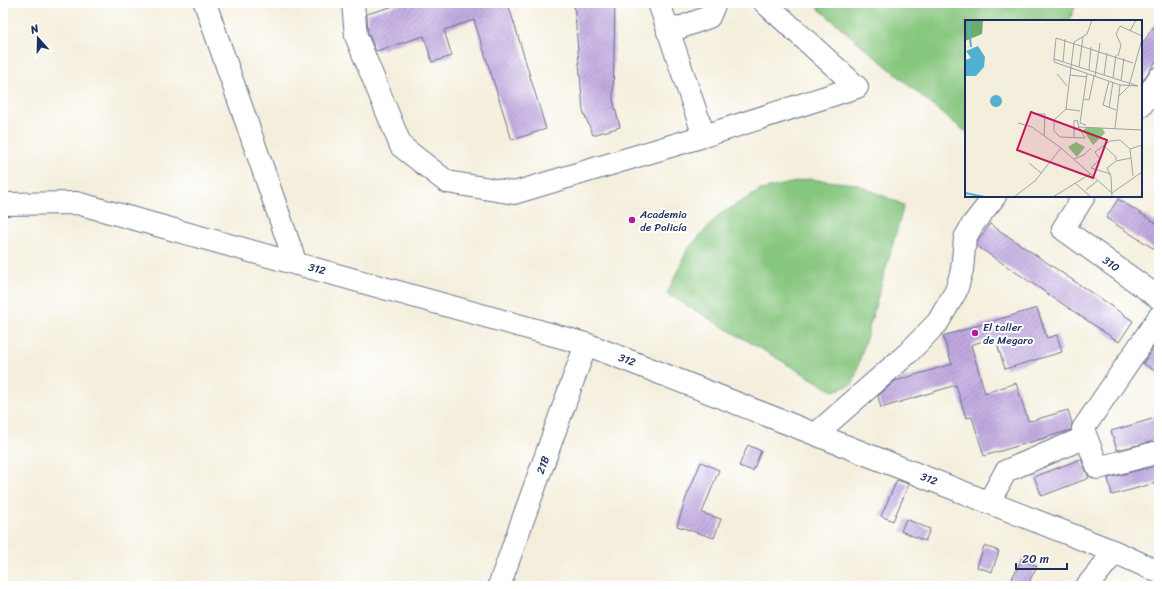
<svg xmlns="http://www.w3.org/2000/svg" width="1162" height="589" font-family="Sriracha,sans-serif">
  <style>
    .garden { fill: #87c67e; stroke: #517a6e }
    .building { fill: url(#building-hatch) }
    .lines { fill: none; stroke-linecap: round; stroke-linejoin: round }
    .minor-casing { stroke: #67728a; stroke-width: 24 }
    .minor { stroke: #fff; stroke-width: 22 }
    .poi-dot { fill: #b5179e; stroke: #fff; stroke-width: 1.5 }
    .labels { text-anchor: middle; dominant-baseline: central; stroke-width: 4; stroke-linejoin: round; paint-order: stroke }
    .poi-label { font-size: 11px; fill: #1b2f5e; stroke: #fff; text-anchor: start }
    .street-label { font-size: 11px; fill: #1b2f5e; stroke: #fff }
    .inset-river { fill: none; stroke: #52b0d1; stroke-width: 2 }
    .inset-road { fill: none; stroke: #9da2aa; stroke-width: 1 }
    .view { fill: #c2185b; fill-opacity: 0.15; stroke: #c2185b; stroke-width: 2 }
    .inset-edge { fill: none; stroke: #1b2f5e; stroke-width: 2 }
  </style>
  <defs>
    <pattern id="building-hatch" width="6" height="6" patternUnits="userSpaceOnUse"><rect width="6" height="6" fill="#c0a8e0"/><path d="M-1 1l2-2M0 6l6-6M5 7l2-2" fill="none" stroke="#9b89b9"/></pattern>
  </defs>
  <rect width="100%" height="100%" fill="#fff"/>
  <filter id="ink" filterUnits="userSpaceOnUse"><feTurbulence type="fractalNoise" baseFrequency=".025" numOctaves="2"/><feDisplacementMap in="SourceGraphic" scale="8" xChannelSelector="R" yChannelSelector="G"/><feConvolveMatrix kernelMatrix="1 2 1 2 8 2 1 2 1" color-interpolation-filters="sRGB"/></filter>
  <filter id="wash" filterUnits="userSpaceOnUse"><feTurbulence type="fractalNoise" baseFrequency=".012" numOctaves="4" result="noise"/><feDisplacementMap in="SourceGraphic" scale="16" xChannelSelector="R" yChannelSelector="G"/><feGaussianBlur stdDeviation="0.9" result="paint"/><feColorMatrix in="noise" values="0 0 0 0 0 0 0 0 0 0 0 0 0 0 0 0 0 1.4 0 .05"/><feComposite in="paint" operator="in"/></filter>
  <g filter="url(#wash)">
    <rect width="100%" height="100%" fill="#f4efdd"/>
    <!-- garden -->
    <path class="garden" d="M812 3H1077L1069 21H966V132L938 110Z
      M808 179 856 184 904 205 853 384 833 391 667 294 687 250 720 214 761 190Z"/>
    <g id="blocks">
      <!-- building -->
      <path class="building" d="M404 3H508L546 129 512 140 474 20 444 30 452 56 432 62 424 36 376 51 368 33 367 14Z
        M574 3H615L613 100 620 127 593 135 583 111Z
        M1159 18V57L1141 83V46Z
        M1118 199 1159 225V252L1106 218Z
        M990 224 1133 321 1119 342 977 246 978 241Z
        M1037 308 1047 338 1057 335 1062 352 1005 369 995 337 971 345 985 393 1016 383 1028 421 1030 420 1031 421 1068 410 1072 423 1071 430 984 456 972 417 966 418 956 385 881 408 878 396 895 381 952 364 943 336Z
        M1159 339V374L1143 363Z
        M1159 417V440L1117 450 1111 431Z
        M748 445 761 451 753 471 739 466Z
        M1081 459 1089 478 1042 496 1034 477Z
        M701 462 719 470 702 513 721 519 714 538 677 526 686 498Z
        M1159 465V482L1112 495 1108 478Z
        M897 480 909 484 893 521 881 516Z
        M906 519 930 529 925 541 901 531Z
        M984 546 999 551 992 572 977 567Z
        M1022 559 1037 566 1027 586H1024L1011 580Z"/>
    </g>
  </g>
  <g filter="url(#ink)">
    <use href="#blocks" fill-opacity="0" stroke="#67728a" stroke-width="1"/>
    <g class="lines">
      <defs>
        <path id="minor" d="M205 3 296 264
          M353 3 356 36 401 146 447 182 514 193 704 136 857 87 765 3
          M659 3 704 136
          M668 32 709 17 715 3
          M1141 106 1159 78
          M1084 196 1063 229 1159 298
          M3 204 77 203 586 344 1115 552 1159 572
          M1159 317 1083 429 1098 468 1159 452
          M816 434 908 353 938 322 956 291 962 270 965 238 973 224 995 196
          M989 502 1006 471 1086 437
          M499 586 586 344
          M1087 586 1115 552"/>
      </defs>
      <!-- minor casing -->
      <use href="#minor" class="minor-casing"/>
      <!-- minor -->
      <use href="#minor" class="minor"/>
    </g>
  </g>
  <!-- markers -->
  <g class="poi-dot">
    <circle cx="632" cy="220" r="4"/>
    <circle cx="975" cy="333" r="4"/>
  </g>
  <g class="labels">
    <!-- poi labels -->
    <g class="poi-label">
      <text x="640" y="214">Academia<tspan x="640" dy="13">de Policía</tspan></text>
      <text x="983" y="327">El taller<tspan x="983" dy="13">de Megaro</tspan></text>
    </g>
    <!-- street labels -->
    <g class="street-label">
      <text transform="translate(1111 264) rotate(35)">310</text>
      <text transform="translate(317 269) rotate(15)">312</text>
      <text transform="translate(627 360) rotate(21)">312</text>
      <text transform="translate(543 465) rotate(-70)">21B</text>
      <text transform="translate(929 479) rotate(21)">312</text>
    </g>
  </g>
  <!-- overview -->
  <g transform="translate(965 20)">
    <rect width="177" height="177" fill="#f4efdd"/>
    <path d="M0 0H18L17 14 0 21Z" fill="#6dab6d"/>
    <path d="M122 107 137 108 140 113 128 125 118 110ZM111 122 120 127 112 137 103 127Z" fill="#87c67e"/>
    <path d="M13 26 20 37 19 47 11 56H0V40L6 38 1 31ZM25 81a6 6 0 1 1 12 0a6 6 0 1 1-12 0Z" fill="#52b0d1"/>
    <path class="inset-river" d="M6 27 4 8 7 0M0 173 20 177"/>
    <path class="inset-road" d="M127 0 122 14 109 22 101 89 89 100V111L95 117 120 118 114 107 177 110M165 11 171 0M153 36 156 25 151 14 155 6 177 16M89 39 173 66 155 65 89 42V39L91 18 168 43M98 42 100 19M114 47 118 17M124 50 126 27M92 54 102 66M105 55 122 57M139 55 142 33M130 56 135 23M148 58 151 35M144 61 138 85 151 90M156 61 159 38M154 76 164 66 177 19M119 79 124 80 129 56M144 88 148 62M101 89 115 91M72 94H80L79 116M53 103 67 107 96 128 147 173M121 105 115 103 122 54M150 108 155 65M109 118V101L112 100 114 107 109 110M138 125 151 137V140M165 129 177 125M109 139 119 135 126 128M64 143 76 153M146 154 126 148 135 139 130 132 145 121 155 120 165 129 168 156M110 163 126 177M121 170 132 161M147 173 177 152M49 177 70 161 96 128M88 177 125 154M147 177 146 157 142 148 151 141 166 138"/>
    <path class="view" d="M66 92 142 120 128 158 52 130Z"/>
    <rect width="177" height="177" class="inset-edge"/>
  </g>
  <!-- margin -->
  <rect width="1162" height="589" fill="none" stroke="#fff" stroke-width="16"/>
  <!-- north arrow -->
  <g transform="translate(38 38) rotate(340)" stroke="#ffffff" stroke-width="3" paint-order="stroke">
  <path d="M0-3L7 15L0 10L-7 15Z" fill="#1b2f5e"/>
  <text y="-6" font-size="11" font-weight="bold" text-anchor="middle" fill="#1b2f5e">N</text>
  </g>
  <!-- scale -->
  <path d="M1016 563v6h51v-6" fill="none" stroke="#1b2f5e" stroke-width="2"/>
  <text x="1022" y="563" font-size="12" fill="#1b2f5e" stroke="#ffffff" stroke-width="3" paint-order="stroke">20 m</text>
</svg>
